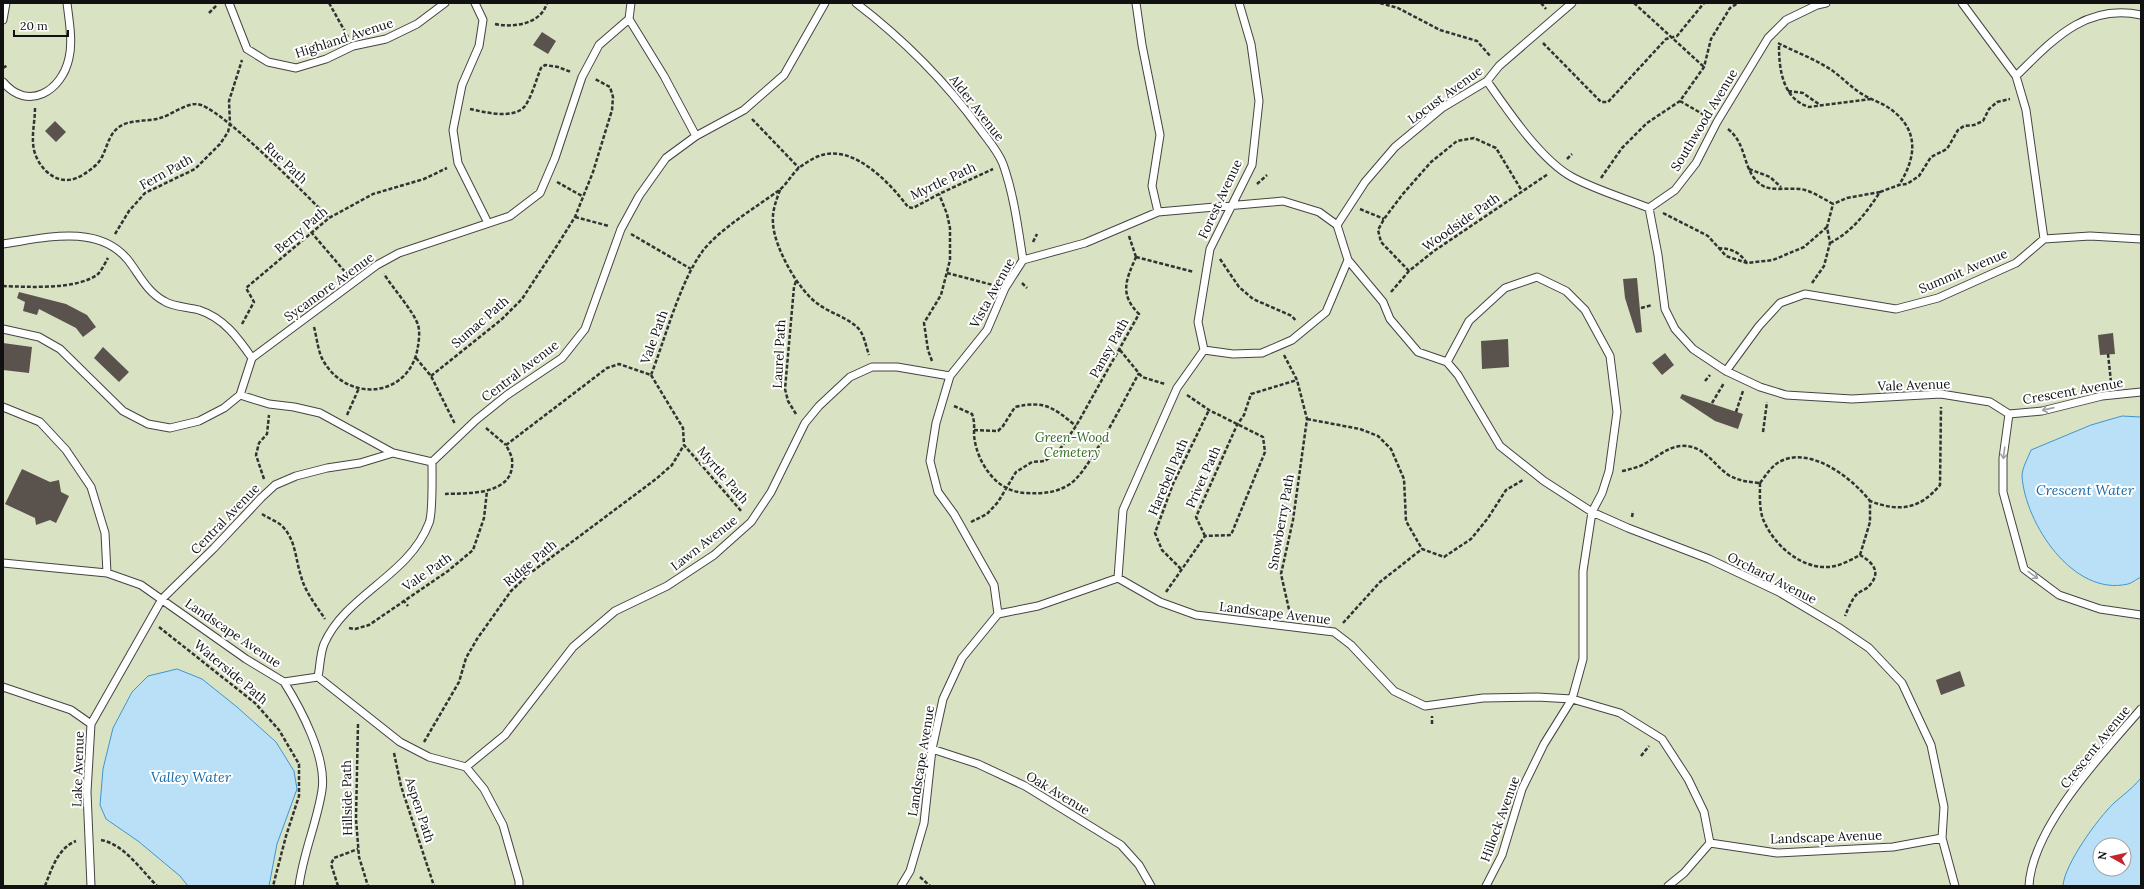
<svg xmlns="http://www.w3.org/2000/svg" width="2144" height="889" font-family="Lora,serif">
  <style>
    .cemetery { fill: #d9e3c4; fill-rule: evenodd }
    .water { fill: #b9e0f7; stroke: #3f96cf; fill-rule: evenodd }
    .building { fill: #5a524d }
    .lines { fill: none; stroke-linecap: round; stroke-linejoin: round }
    .service-casing { stroke: #444; stroke-width: 9 }
    .path { stroke: #333; stroke-width: 2.5; stroke-dasharray: 4 2; stroke-linecap: butt }
    .service { stroke: #fff; stroke-width: 7 }
    .oneway { stroke: #a0a0a0 }
    .labels { text-anchor: middle; dominant-baseline: central; stroke-width: 4; stroke-linejoin: round; paint-order: stroke }
    .street-label { font-size: 13px; fill: #111; stroke: #fff }
    .park-label { font-size: 13px; font-style: italic; fill: #2f6b1f; stroke: #fff }
    .water-label { font-size: 14px; font-style: italic; fill: #1768a6; stroke: #fff }
  </style>
  <rect width="100%" height="100%" fill="#fffdf5"/>
  <!-- cemetery -->
  <path class="cemetery" d="M3 3H2141V886H3ZM2100 845H2124V869H2100Z"/>
  <!-- water -->
  <path class="water" d="M2122 416 2141 417V577C2137 579 2132 583 2128 584 2073 597 2025 523 2022 476 2022 468 2028 458 2031 450L2091 425Z
    M177 669 202 679 237 707 276 742 294 771 297 789 277 844 269 886H188L180 876 138 841 106 819 100 805 103 769 113 728 132 692 148 676Z
    M2141 778V886H2063C2064 865 2098 818 2114 803 2123 795 2133 788 2141 778ZM2100 845H2124V869H2100Z"/>
  <!-- building -->
  <path class="building" d="M542 32 556 41 548 54 533 45Z
    M55 121 66 132 56 142 45 131Z
    M1637 278 1642 332 1636 333 1625 298 1623 279Z
    M19 292 66 304 87 315 96 327 83 337 76 328 39 309 37 315 23 311 25 302 17 298Z
    M2113 333 2115 354 2100 355 2098 335Z
    M1508 339 1509 367 1482 369 1481 341Z
    M3 343 32 347 29 373 3 370Z
    M103 347 129 372 119 382 94 358Z
    M1665 353 1674 365 1662 375 1652 363Z
    M1682 394 1743 414 1738 429 1715 421 1680 398Z
    M22 469 50 482 59 480 61 492 69 496 56 523 50 520 36 525 35 518 5 504Z
    M1960 671 1965 686 1941 695 1936 680Z"/>
  <g class="lines">
    <defs>
      <path id="service" d="M229 3 247 49 268 62 296 68 326 59 353 46 386 39 417 24 445 3
        M475 3 483 20 479 46 462 85 453 130 458 163 488 223
        M856 3C903 39 945 81 980 129 988 140 998 151 1003 164 1014 195 1018 228 1023 260
        M1962 3 2016 76 2026 110 2044 239
        M629 19 664 76 696 136
        M3 20 6 3
        M2016 76C2052 41 2085 3 2141 15
        M1487 81C1508 111 1541 160 1572 177 1596 190 1624 198 1649 208L1675 190 1696 163 1717 122 1768 38 1786 20 1817 5 1826 3
        M3 82C28 112 62 91 69 58 73 42 69 20 67 3
        M1649 208 1658 255 1665 309 1675 329 1693 349 1726 371 1760 387 1786 395 1852 399 1941 394 1990 402 2009 414
        M1158 212 1283 201 1319 212 1337 225
        M3 244C44 238 98 223 128 260 139 274 147 292 164 301 173 307 188 307 199 310 224 318 238 338 252 358
        M1348 260 1383 302 1390 319 1418 352 1447 362
        M3 329 39 337 60 349 123 411 148 424 170 428 199 421 224 408 240 395 252 358 377 265 399 253 510 216 540 193 555 158 582 77 599 45 629 19 631 3
        M1204 350 1233 354 1262 353 1292 340 1326 312 1348 260 1337 225 1365 182 1395 147 1442 108 1487 81 1499 66 1572 3
        M1726 371 1759 326 1780 303 1805 294 1896 309 1938 298 2016 263 2044 239 2090 236 2141 239
        M240 395 269 404 294 407 320 413 393 453
        M3 407 40 422 66 450 91 487 105 533 107 573
        M2009 414 2003 458V492L2024 569 2059 595 2100 609 2141 615
        M2009 414 2042 411 2102 396 2141 392
        M3 563 107 573 141 585 246 659 284 682 318 677 400 742 429 757 466 767 484 789 503 825 519 881V886
        M1118 578 1123 510 1177 388 1204 350 1198 322 1210 249 1252 165 1259 101 1251 44 1239 3
        M998 614 994 585 954 514 938 492 930 461 936 423 950 376 987 330 1005 288 1023 260 1085 243 1158 212 1152 186 1160 135 1142 45 1136 3
        M318 677C320 667 320 654 324 644 346 594 409 576 429 523 433 514 432 475 432 462
        M284 682C301 709 327 758 322 790 317 823 303 853 299 886
        M3 687 71 710 91 724
        M932 749 978 764 1025 786 1121 845 1139 865 1151 886
        M466 767 505 735 573 647 615 611 667 586 714 555 751 522 771 492 805 423 819 406 850 377 872 367H897L950 376
        M91 886 87 792 91 724 162 599 214 548 261 498 275 485 296 476 327 468 360 463 393 453 432 462 476 420 507 395 562 358 585 329 621 229 639 196 666 158 696 136 744 110 784 75 825 3
        M901 886 910 871 924 823 932 749 943 699 962 658 998 614 1038 606 1118 578 1160 602 1196 615 1334 632 1351 645 1394 691 1425 706 1483 698 1537 697 1572 699 1620 713 1662 739 1688 779 1704 812 1710 843 1777 853 1893 847 1942 838
        M1486 886 1502 855 1522 789 1544 744 1572 699 1583 659V571L1592 512 1602 493 1609 471 1617 412 1610 356 1585 310 1566 291 1537 277 1505 288 1469 321 1447 362 1458 375 1500 446 1544 481 1592 512 1628 528 1709 559 1779 592 1838 627 1869 648 1902 683 1931 745 1944 807 1942 838 1955 886
        M1668 886 1684 873 1710 843
        M2029 886C2032 827 2103 753 2141 709"/>
    </defs>
    <!-- service casing -->
    <use href="#service" class="service-casing"/>
    <!-- path -->
    <path class="path" d="M329 3 348 37
      M1380 3 1398 8 1440 30 1477 41 1491 57
      M1541 3 1546 9
      M1634 3 1704 67
      M209 13 217 5
      M495 24C514 28 541 24 547 3
      M1543 43 1601 102H1608L1666 39 1677 36 1704 3
      M1778 43C1793 51 1810 57 1825 66 1838 73 1847 84 1859 92 1867 98 1877 101 1886 106 1919 127 1918 155 1899 185
      M1779 46C1779 70 1783 99 1809 107L1871 99
      M3 68 8 65
      M1788 91 1803 93 1820 105
      M1680 101 1706 116
      M35 108C35 122 31 136 34 150 36 158 40 165 46 171 63 187 79 180 96 165 107 155 106 136 119 127 130 119 147 122 160 118 171 115 185 104 196 104 217 103 310 199 329 218
      M470 109C484 112 514 120 525 106 532 96 536 80 541 68L545 65 558 67 571 72
      M752 119 799 168
      M1728 129C1748 145 1742 170 1760 184 1771 193 1791 186 1805 190 1815 193 1824 199 1833 204
      M1567 159 1572 154
      M1749 169 1770 177 1781 187
      M1601 178 1622 148 1647 123 1680 101 1704 67 1711 39 1730 8 1738 3
      M557 182 582 196
      M1257 184 1267 175
      M780 190C776 201 772 211 773 223 774 247 798 290 818 304 830 313 846 317 857 327 864 333 866 347 869 355
      M1880 192 1899 185 1907 184 1919 176 1931 157 1947 149 1958 130 1964 126 1974 125 1983 121 1989 109 1997 102 2010 99
      M1360 209 1384 219
      M1663 213 1708 236 1726 256 1747 263 1773 260 1804 247 1827 227
      M575 217 609 226
      M311 232 346 273
      M115 234 129 211 145 193 195 169 220 144 228 132 230 124 229 101 242 60
      M631 234 691 269
      M1129 236 1136 257
      M1033 242 1037 234
      M1830 243C1853 231 1866 213 1880 192L1847 198 1833 204
      M1718 248C1732 249 1738 251 1747 263
      M1136 257 1194 272
      M1220 259 1239 287 1253 299 1292 316 1296 321
      M1409 271 1381 242 1378 230 1384 219 1402 195 1431 162 1457 141 1474 138 1496 148 1522 191
      M947 273 993 285
      M1022 283 1027 288
      M1812 283 1824 266 1830 243 1827 227 1833 204
      M3 286C28 287 78 290 98 274 102 270 105 263 108 258
      M1391 292 1409 271 1434 251 1548 174
      M1641 308 1652 305
      M242 324 254 302 246 288 329 218 373 194 424 179 447 168
      M314 327C317 338 318 353 324 362 349 404 411 397 418 346 419 340 420 331 418 325 414 312 392 287 384 274
      M1120 350 1142 377 1165 384
      M2108 354 2111 382
      M1284 355 1297 380 1307 419 1293 520 1281 574 1290 614
      M416 358 431 376 455 424
      M932 361 928 350 924 323 941 295 950 260V228L947 214 939 194
      M651 375 683 428 684 445 742 512
      M431 376 502 319 522 299 558 244 575 217 593 172 612 110 613 97 610 87 595 79
      M1705 381 1710 375
      M1187 395 1209 410 1263 437 1265 452 1231 535 1205 536
      M1712 403 1724 383
      M954 406 972 414C975 422 974 428 974 435 975 445 978 455 983 464 993 481 1006 492 1026 493 1042 494 1056 493 1070 484 1089 472 1126 396 1139 373
      M1736 412 1743 391
      M796 414 788 401 785 389 794 287 796 281
      M347 415 359 388
      M1307 419 1360 429 1378 436 1391 449 1404 479 1406 521 1422 549
      M486 428 506 445
      M974 430 998 431 1003 426 1015 407C1045 400 1054 408 1076 426
      M1763 432 1767 402
      M1622 471C1628 470 1634 468 1640 466 1654 460 1666 447 1681 446 1704 444 1714 466 1730 476 1740 481 1749 482 1760 483
      M264 479 256 455 259 443 267 434 269 415
      M1760 483C1760 495 1759 508 1763 519 1773 544 1800 569 1829 567 1840 566 1851 560 1860 555 1874 563 1882 573 1868 587 1865 590 1860 591 1857 594 1852 599 1848 609 1845 616
      M1760 483C1766 475 1771 467 1779 462 1810 445 1852 478 1870 501
      M445 494C468 493 516 496 512 459 511 454 508 449 506 445L607 368 619 364 651 375C665 339 680 282 702 252 718 230 755 208 778 191 787 185 792 173 800 167 806 163 813 158 819 156 853 143 890 183 908 207L913 208 939 194 993 169
      M262 514C268 518 276 521 281 525 296 539 295 558 301 576 305 592 316 605 325 619
      M1632 517 1633 511
      M971 522 987 514 998 502 1016 472 1032 462 1045 461 1060 449 1076 426 1139 314C1119 294 1126 280 1136 257
      M1205 536 1196 517 1237 425 1244 415 1251 394 1297 380
      M1860 555 1870 522V501C1899 512 1919 510 1940 485L1941 407
      M1181 569 1162 550 1155 533 1173 484 1209 410
      M1166 592 1205 536
      M403 600 408 606
      M1343 623 1380 582 1422 549 1444 557 1471 539 1488 518 1506 490 1523 480
      M159 627 255 703 279 730 299 764V796L286 836 273 886
      M349 628 355 629 369 625 448 571 473 550 484 518 487 491
      M358 724 356 819 359 857 368 886
      M1432 724V716
      M424 742 459 682 466 658 477 639 511 591 529 574 656 479 672 465 684 445
      M394 753 401 786 434 886
      M1641 756 1649 746
      M101 840C124 844 142 871 157 886
      M920 877 930 886
      M45 886C52 868 58 848 76 841
      M338 886 331 864 334 858 358 849"/>
    <!-- service -->
    <use href="#service" class="service"/>
  </g>
  <!-- one-way arrows -->
  <defs><path id="oneway-shaft" d="M-6 0H5M1.5-3L5.5 0L1.5 3" fill="none" stroke-width="1.6" stroke-linecap="round" stroke-linejoin="round"/></defs>
  <g class="oneway">
    <use href="#oneway-shaft" transform="translate(2048 409) rotate(167)"/>
    <use href="#oneway-shaft" transform="translate(2004 453) rotate(97)"/>
    <use href="#oneway-shaft" transform="translate(2033 575) rotate(36)"/>
  </g>
  <g class="labels">
    <!-- street labels -->
    <g class="street-label">
      <text transform="translate(344 38) rotate(-18)">Highland Avenue</text>
      <text transform="translate(1445 95) rotate(-36)">Locust Avenue</text>
      <text transform="translate(977 108) rotate(52)">Alder Avenue</text>
      <text transform="translate(1704 120) rotate(-59)">Southwood Avenue</text>
      <text transform="translate(286 163) rotate(43)">Rue Path</text>
      <text transform="translate(166 172) rotate(-29)">Fern Path</text>
      <text transform="translate(943 181) rotate(-25)">Myrtle Path</text>
      <text transform="translate(1220 199) rotate(-65)">Forest Avenue</text>
      <text transform="translate(1461 222) rotate(-35)">Woodside Path</text>
      <text transform="translate(301 230) rotate(-40)">Berry Path</text>
      <text transform="translate(1963 271) rotate(-23)">Summit Avenue</text>
      <text transform="translate(329 287) rotate(-36)">Sycamore Avenue</text>
      <text transform="translate(992 293) rotate(-61)">Vista Avenue</text>
      <text transform="translate(480 322) rotate(-41)">Sumac Path</text>
      <text transform="translate(654 337) rotate(-70)">Vale Path</text>
      <text transform="translate(1109 348) rotate(-61)">Pansy Path</text>
      <text transform="translate(779 354) rotate(-87)">Laurel Path</text>
      <text transform="translate(520 371) rotate(-37)">Central Avenue</text>
      <text transform="translate(1914 385) rotate(-2)">Vale Avenue</text>
      <text transform="translate(2073 391) rotate(-10)">Crescent Avenue</text>
      <text transform="translate(723 475) rotate(49)">Myrtle Path</text>
      <text transform="translate(1168 477) rotate(-67)">Harebell Path</text>
      <text transform="translate(1203 477) rotate(-66)">Privet Path</text>
      <text transform="translate(225 519) rotate(-46)">Central Avenue</text>
      <text transform="translate(1281 522) rotate(-80)">Snowberry Path</text>
      <text transform="translate(704 543) rotate(-38)">Lawn Avenue</text>
      <text transform="translate(530 563) rotate(-40)">Ridge Path</text>
      <text transform="translate(427 572) rotate(-35)">Vale Path</text>
      <text transform="translate(1772 578) rotate(27)">Orchard Avenue</text>
      <text transform="translate(1275 613) rotate(7)">Landscape Avenue</text>
      <text transform="translate(233 633) rotate(34)">Landscape Avenue</text>
      <text transform="translate(231 672) rotate(40)">Waterside Path</text>
      <text transform="translate(2095 747) rotate(-51)">Crescent Avenue</text>
      <text transform="translate(921 761) rotate(-81)">Landscape Avenue</text>
      <text transform="translate(78 769) rotate(-88)">Lake Avenue</text>
      <text transform="translate(1058 793) rotate(31)">Oak Avenue</text>
      <text transform="translate(347 798) rotate(-91)">Hillside Path</text>
      <text transform="translate(420 810) rotate(72)">Aspen Path</text>
      <text transform="translate(1500 819) rotate(-70)">Hillock Avenue</text>
      <text transform="translate(1826 837) rotate(-2)">Landscape Avenue</text>
    </g>
    <!-- park labels -->
    <g class="park-label">
      <text x="1072" y="437">Green-Wood<tspan x="1072" dy="15">Cemetery</tspan></text>
    </g>
    <!-- water labels -->
    <g class="water-label">
      <text x="2085" y="490">Crescent Water</text>
      <text x="191" y="777">Valley Water</text>
    </g>
  </g>
  <!-- border -->
  <rect width="2144" height="889" fill="none" stroke="#111111" stroke-width="8"/>
  <!-- north arrow -->
  <g transform="translate(2112 857) rotate(278)"><circle r="19" fill="#ffffff" stroke="#a0a0a0"/>
  <path d="M0-3L7 15L0 10L-7 15Z" fill="#c4262e"/>
  <text y="-6" font-size="11" font-weight="bold" text-anchor="middle" fill="#111111">N</text>
  </g>
  <!-- scale -->
  <path d="M14 30v6h54v-6" fill="none" stroke="#111111" stroke-width="2"/>
  <text x="20" y="30" font-size="12" fill="#111111" stroke="#ffffff" stroke-width="3" paint-order="stroke">20 m</text>
</svg>
